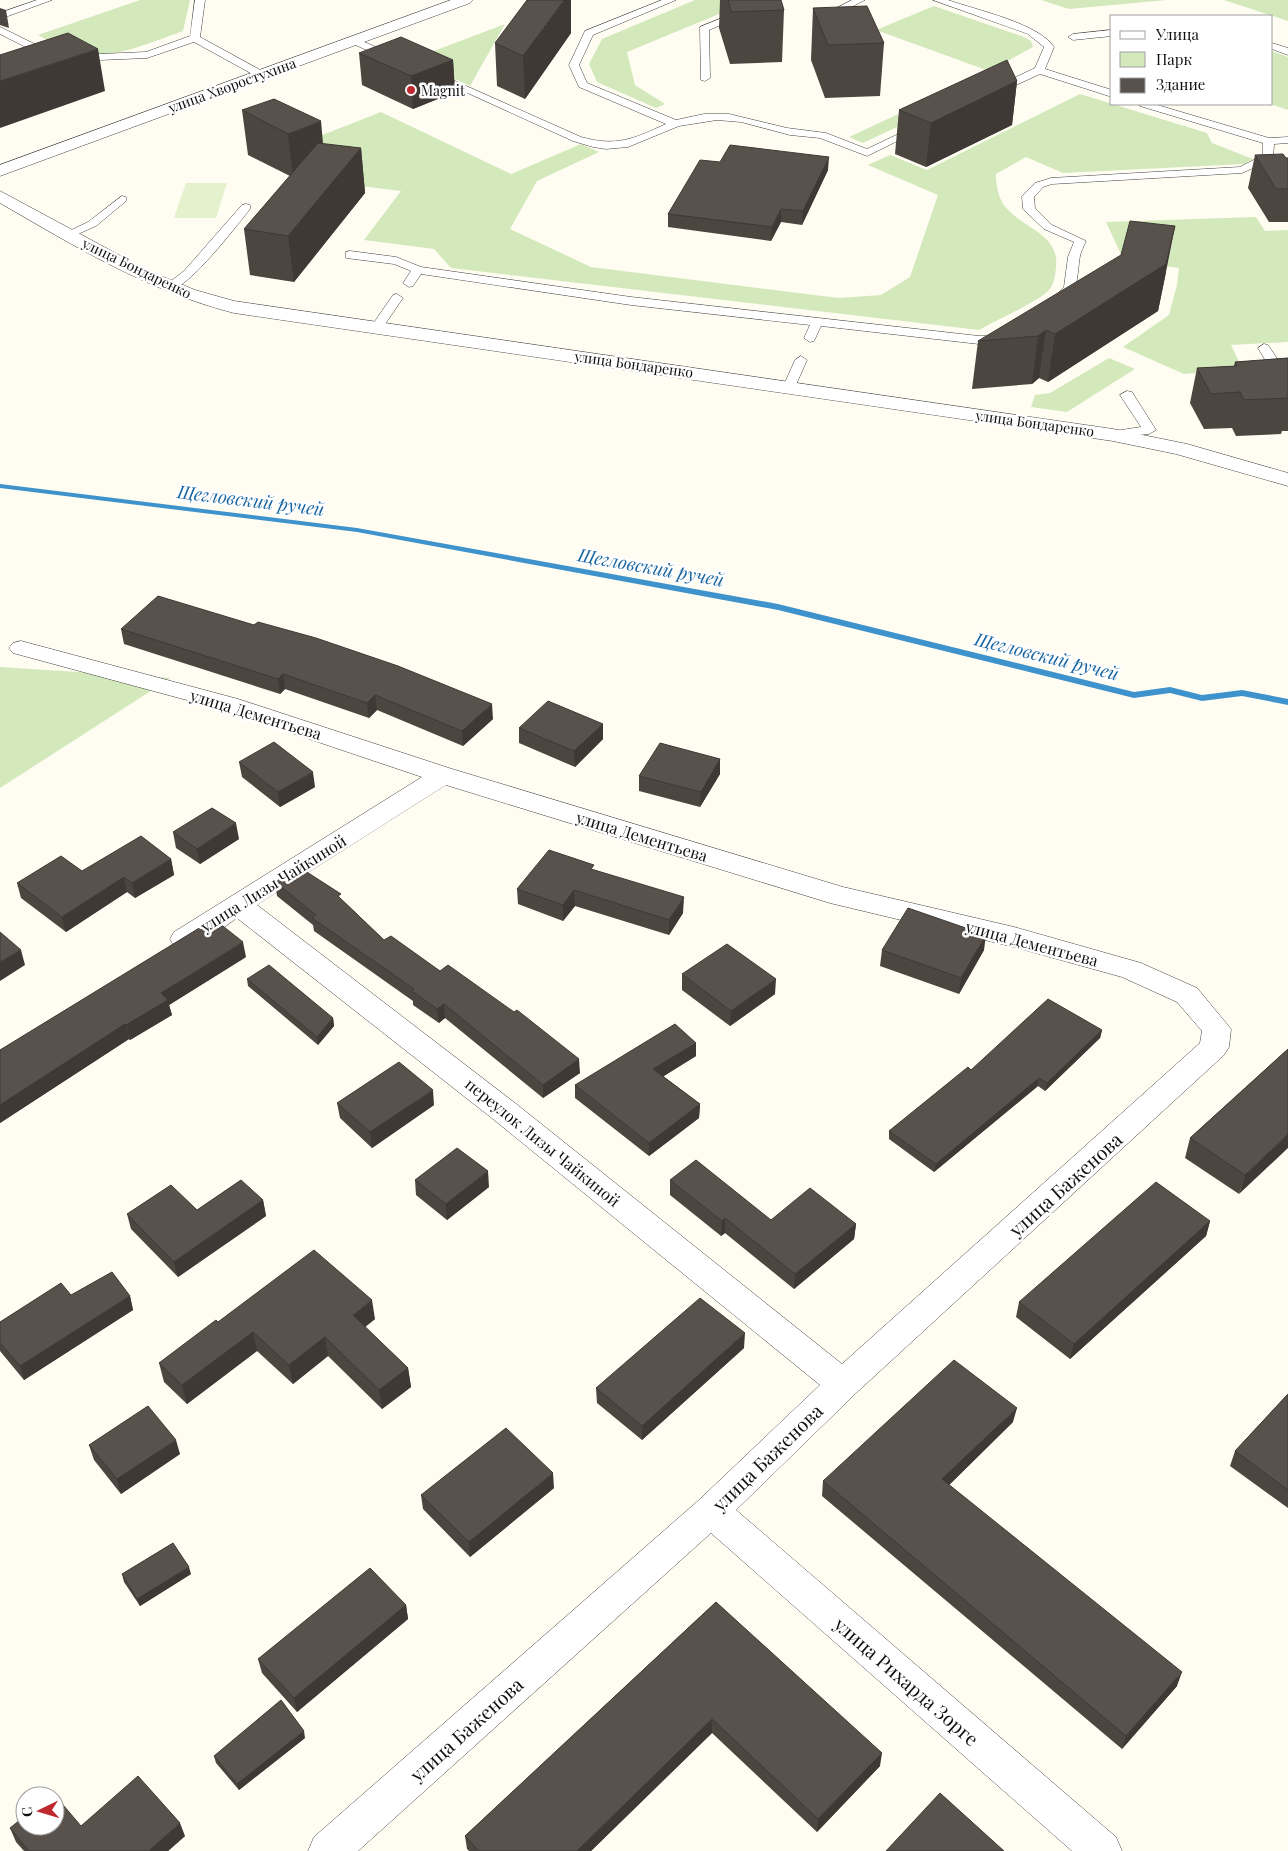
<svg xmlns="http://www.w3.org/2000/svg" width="1288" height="1851" font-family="'Playfair Display',serif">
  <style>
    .green { fill: #d3e9bc }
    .pitch { fill: #e4f1cd }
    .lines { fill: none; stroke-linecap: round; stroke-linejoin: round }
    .stream { fill: #3f93cc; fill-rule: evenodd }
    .service-casing { stroke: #424242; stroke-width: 1 }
    .minor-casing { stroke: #424242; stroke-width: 1 }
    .tertiary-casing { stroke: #424242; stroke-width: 1 }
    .service { fill: #fff; fill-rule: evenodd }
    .minor { fill: #fff; fill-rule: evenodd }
    .tertiary { fill: #fff; fill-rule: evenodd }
    .wall { fill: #4c4641 }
    .shaded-wall { fill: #3e3935 }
    .building { fill: #58514c; stroke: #3e3935 }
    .poi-dot { fill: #bf282f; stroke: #fff; stroke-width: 2 }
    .labels { text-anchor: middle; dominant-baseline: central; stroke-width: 5; stroke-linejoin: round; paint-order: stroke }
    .far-street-label { font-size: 14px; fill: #0f0f0f; stroke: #fff }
    .far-poi-label { font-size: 14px; fill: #0f0f0f; stroke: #fff; text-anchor: start }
    .street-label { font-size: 16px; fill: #0f0f0f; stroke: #fff }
    .water-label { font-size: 18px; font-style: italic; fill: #1965a1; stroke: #fff }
    .near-street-label { font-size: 19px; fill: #0f0f0f; stroke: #fff }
  </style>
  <rect width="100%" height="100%" fill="#fffcf2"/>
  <!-- green -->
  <path class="green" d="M140 0H190L183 31C155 41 106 62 77 54 64 50 50 41 38 35Z
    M695 0H753L627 52 635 85 665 104 656 108 597 82 589 64 602 39Z
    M1041 0H1167L1069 9Z
    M1224 0H1288V21Z
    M934 6 1024 37 1031 41 1033 47 989 71 876 30Z
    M505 24 470 86 413 59Z
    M1272 51 1288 57V110L1270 104H1272Z
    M980 76 994 81 863 143 849 137Z
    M1080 94 1207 133 1212 143 1253 159 1244 164 1063 173 1026 157 996 174C996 184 998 195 1003 204 1021 229 1060 232 1056 268 1055 276 1054 284 1049 290 1041 300 993 322 979 330L451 268 434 249 364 240 401 191 335 183 302 143 381 112 511 174 581 144 599 152 537 181 510 229 591 267 839 298 881 295 910 277 938 195 868 165 890 155 927 170Z
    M1256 217 1265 231 1288 230V342L1231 345 1243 370 1184 374 1123 347 1169 315 1177 285 1179 268 1124 261 1106 222Z
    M1109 358 1135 369 1067 412 1031 407 1035 395 1050 393Z
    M0 667 171 678 0 788Z"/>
  <!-- pitch -->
  <path class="pitch" d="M186 183H227L216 218H174Z"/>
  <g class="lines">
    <!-- stream -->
    <path class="stream" d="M0 484 357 528 778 604 1134 692 1170 687 1202 695 1242 690 1288 699V705L1242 696 1202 701 1170 693 1134 698 778 610 357 532 0 488Z"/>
    <defs>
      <path id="service" d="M37 0H52L0 19V13Z
        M195 0H205L200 37 264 72V76H256L194 42 147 58 76 61 71 58 76 55 146 52 190 36Z
        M662 0H676L593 35 579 65 587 83 676 120 704 114H729L787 128 826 133 867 149 913 127H921L922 129 867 156 820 138 790 135 741 122 717 120 679 126 628 147 606 149 593 147 573 141 428 75 429 73H437L581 137C617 147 633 139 666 124L579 87 569 65 585 31Z
        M766 0H779L709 30 710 78 705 81 701 80 700 27Z
        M852 0H865L839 13 831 11Z
        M933 0H948C976 10 1038 23 1054 47L1045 69 1112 90V97L1040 74 1001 92H993V88L1035 68 1044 47 1028 34Z
        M0 27 55 54 56 56 47 58 0 34Z
        M1112 30V36L1073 40 1068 37 1073 34Z
        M355 38 397 56 398 58 389 60 351 43 350 41Z
        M1272 43 1288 48V55L1272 49Z
        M1139 104H1154L1269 138 1288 137V143L1274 144 1273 159 1242 173 1052 184 1043 187 1034 197 1035 208 1052 225 1086 241C1084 246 1081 251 1080 256 1077 271 1079 310 1052 304L1050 301 1064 287 1068 257 1074 242 1044 229 1023 209 1022 196 1035 183 1051 178 1240 167 1263 155V143L1140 106Z
        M122 196 126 197V201L96 226 69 238 63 234 88 222Z
        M246 204 250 205V209C237 225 185 294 167 290L165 287 167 284 184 271 242 205Z
        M350 251 396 257 421 267 631 297 979 336H988L1001 330 1007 334 994 343 979 344 821 326 814 341 810 342 804 338 810 325 631 305 421 274 413 286 409 287 403 283 411 271 394 264 346 258V252Z
        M397 294 403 298 381 330H373L371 327 373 324 393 295Z
        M1264 344 1268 345 1282 366H1288V374L1273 373 1258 348Z
        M801 356 807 360 795 387 789 391 784 390 783 387 795 360Z
        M1127 391 1132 392 1156 430 1149 434 1108 438 1106 435 1108 432 1141 427 1120 395Z"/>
      <path id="minor" d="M0 191 147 270 195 290 234 301 1113 429 1187 444 1288 473V486L1176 454 1113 441 234 313C148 291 76 247 0 203Z
        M21 641 238 699 452 769 843 887 1014 927 1141 963 1197 988 1231 1029 1229 1047 1224 1055 855 1394 736 1510 1116 1837 1122 1851H1072L711 1533 358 1851H308L314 1837 699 1500 820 1385 493 1119 237 918C219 930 196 952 174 946L170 939 174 932 422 777 220 709 13 653 9 648 13 643ZM446 785 830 903 1014 947 1122 977 1177 1002 1202 1031 1200 1043 842 1364 515 1103 257 905Z"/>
      <path id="tertiary" d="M451 0H473L470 3 0 176V165Z"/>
    </defs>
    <!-- service casing -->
    <use href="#service" class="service-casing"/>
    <!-- minor casing -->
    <use href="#minor" class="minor-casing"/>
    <!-- tertiary casing -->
    <use href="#tertiary" class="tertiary-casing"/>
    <!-- service -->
    <use href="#service" class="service"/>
    <!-- minor -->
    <use href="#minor" class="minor"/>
    <!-- tertiary -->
    <use href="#tertiary" class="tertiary"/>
  </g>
  <!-- wall -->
  <path class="wall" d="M720 0H781L784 10 782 62 730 64 719 28Z
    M0 8 6 10 9 28 0 25Z
    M813 8 884 43 880 96 825 98 811 60Z
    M571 33 525 99 497 86 495 43Z
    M359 53 453 60 455 92 413 109 362 85Z
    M1017 81 1012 125 926 167 895 154 899 110Z
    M242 110 323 144 361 148 365 193 294 282 250 275 244 229 290 176 248 155Z
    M1255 155 1288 158V222H1269L1248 188Z
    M720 162 828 170 802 225 781 222 771 241 668 227V214Z
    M1166 272 1158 311 1048 382 1039 378 1032 384 972 389 978 341Z
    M1288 358V431H1282L1281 434 1236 436 1232 428 1204 429 1190 403 1197 368 1234 366 1235 362Z
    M254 625 493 719 463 746 377 710 369 718 285 689 280 694 124 644 121 629Z
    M603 724V739L575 767 519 743V728Z
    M720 759V774L700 807 639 791V776Z
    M239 762 315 787 280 807 242 777Z
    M173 832 239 839 200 864 176 848Z
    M171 859 174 875 135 898 127 892 66 932 21 898 17 883 82 871Z
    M594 870 683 913 669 935 575 906 563 921 518 904 517 889Z
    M275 882 342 900 384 940 580 1073 543 1098 445 1018 439 1023 413 1005V1001L314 931 313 925 277 896Z
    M882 950H984L959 994 880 966Z
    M246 957 169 1005 172 1015 130 1040 129 1039 0 1123V1050Z
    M682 974 775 994 730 1026 682 990Z
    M247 979 333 1018 334 1026 318 1045 248 986Z
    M1102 1030 1100 1038 1045 1091 1038 1086 934 1172 889 1139V1131L971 1070Z
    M696 1043V1056L663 1076 700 1104 699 1118 649 1156 575 1098V1085Z
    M1288 1049 1239 1194 1185 1158 1190 1138Z
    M337 1103 434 1105 372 1148 340 1118Z
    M415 1180 489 1187 447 1220 416 1195Z
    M670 1180 771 1220 856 1224 854 1239 794 1289 725 1233 721 1236 670 1195Z
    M263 1200 266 1216 178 1277 131 1229 127 1214 197 1210Z
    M1210 1221 1206 1236 1070 1359 1016 1317 1019 1302Z
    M71 1295 130 1296 133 1310 24 1380 0 1351V1322Z
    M375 1319 365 1327 408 1368 411 1387 382 1409 328 1356 293 1384 257 1351 187 1404 164 1382 159 1363 218 1322Z
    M744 1348 642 1440 597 1403 596 1388Z
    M1288 1394V1508L1230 1466 1235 1451Z
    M1013 1422 949 1485 1177 1686 1122 1749 822 1496 823 1481Z
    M89 1445 180 1454 121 1494 94 1460Z
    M554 1488 470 1557 423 1509 421 1495Z
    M122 1574H191L140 1606 124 1582Z
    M716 1602 880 1766 817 1832 712 1733 591 1851H469L467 1849 465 1836Z
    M406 1605 408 1619 297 1712 262 1673 258 1659Z
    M305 1738 239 1790 216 1763 214 1756Z
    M81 1826 185 1836 168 1851H24L16 1842 10 1828Z"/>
  <!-- shaded-wall -->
  <path class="shaded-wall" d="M564 0H571V33L525 99 523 56Z
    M98 49 105 91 0 128V81Z
    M453 60 455 92 413 109 411 76Z
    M1017 81 1012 125 926 167 931 123Z
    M321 121 325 166 293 178 288 134Z
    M361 148 365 193 294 282 288 236Z
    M829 157 828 170 802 225 803 211Z
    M781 209V222L771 241 772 227Z
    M1175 226 1166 272 1158 311 1048 382 1055 334Z
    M1046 330 1039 378 1032 384 1038 336Z
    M283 674 285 689 280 694 278 679Z
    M375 695 377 710 369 718 367 703Z
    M492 704 493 719 463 746 462 731Z
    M603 724V739L575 767 574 751Z
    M720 759V774L700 807 701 792Z
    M313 772 315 787 280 807 278 792Z
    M236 823 239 839 200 864 197 849Z
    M171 859 174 875 135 898 132 883Z
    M124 877 127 892 66 932 62 917Z
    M574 890 575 906 563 921V905Z
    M684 897 683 913 669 935V920Z
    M986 935 984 950 959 994 961 978Z
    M243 942 246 957 169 1005 172 1015 130 1040 126 1025 161 993Z
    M21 950 25 965 0 981V962Z
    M776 979 775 994 730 1026 731 1011Z
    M444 1004 445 1018 439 1023 437 1009Z
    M333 1018 334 1026 318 1045 317 1037Z
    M125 1024 129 1039 0 1123V1105Z
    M1102 1030 1100 1038 1045 1091 1047 1083Z
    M696 1043V1056L653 1083V1069Z
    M579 1059 580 1073 543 1098V1085Z
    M1039 1078 1038 1086 934 1172 936 1164Z
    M433 1090 434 1105 372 1148 370 1132Z
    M700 1104 699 1118 649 1156V1143Z
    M1288 1134V1148L1239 1194 1245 1175Z
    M488 1171 489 1187 447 1220 446 1204Z
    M263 1200 266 1216 178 1277 174 1262Z
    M725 1218V1233L721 1236 722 1221Z
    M1210 1221 1206 1236 1070 1359 1074 1344Z
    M856 1224 854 1239 794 1289 795 1274Z
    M130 1296 133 1310 24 1380 20 1366Z
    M372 1300 375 1319 356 1334 353 1315Z
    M253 1332 257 1351 187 1404 182 1385Z
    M745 1333 744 1348 642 1440V1426Z
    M325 1337 328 1356 293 1384 289 1365Z
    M408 1368 411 1387 382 1409 379 1390Z
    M1017 1408 1013 1422 940 1494 942 1479Z
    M176 1440 180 1454 121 1494 117 1479Z
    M553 1473 554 1488 470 1557 469 1542Z
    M189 1567 191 1574 140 1606 137 1599Z
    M406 1605 408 1619 297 1712 294 1698Z
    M1182 1672 1177 1686 1122 1749 1126 1736Z
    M712 1719V1733L591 1851H577Z
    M304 1731 305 1738 239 1790 237 1784Z
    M882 1753 880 1766 817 1832 818 1819Z
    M180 1823 185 1836 168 1851H149Z"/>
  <!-- building -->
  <path class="building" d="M527 0H564L523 56 495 43Z
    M728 0H781L784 10 731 12Z
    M867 6 884 43 828 45 813 8Z
    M68 33 98 49 0 81V55Z
    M401 37 453 60 411 76 359 53Z
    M1007 60 1017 81 931 123 899 110Z
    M274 99 321 121 288 134 242 110Z
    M318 143 361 148 288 236 244 229Z
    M730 145 829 157 803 211 781 209 772 227 668 214 700 160 720 162Z
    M1283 154 1286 158H1288V189H1276L1255 155Z
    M1130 221 1175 226 1166 264 1055 334 1046 330 1038 336 978 341 1121 255Z
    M1288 358V398L1244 400 1240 392 1211 394 1197 368 1237 366 1235 362Z
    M158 596 254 625 258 622 316 638 398 666 492 704 462 731 375 695 367 703 283 674 278 679 121 629Z
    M548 701 603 724 574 751 519 728Z
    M274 742 313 772 278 792 239 762Z
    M660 743 720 759 701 792 639 776Z
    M212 808 236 823 197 849 173 832Z
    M141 836 171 859 132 883 124 877 62 917 17 883 61 856 82 871Z
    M549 850 594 865 591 869 684 897 669 920 574 890 563 905 517 889Z
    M299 867 341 894 338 896 384 940 391 936 440 971 448 965 514 1012 517 1010 579 1059 543 1085 444 1004 437 1009 412 991 414 989 312 918 316 915 275 882Z
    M908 908 986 935 961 978 882 950Z
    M214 919 243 942 161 993 168 1000 126 1025 125 1024 0 1105V1050Z
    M0 932 21 950 0 962Z
    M727 944 776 979 731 1011 682 974Z
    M269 965 333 1018 317 1037 247 979Z
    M1048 999 1102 1030 1047 1083 1039 1078 936 1164 889 1131 968 1067 971 1070Z
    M675 1024 696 1043 653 1069 700 1104 649 1143 575 1085Z
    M1288 1049V1134L1245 1175 1190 1138Z
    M399 1062 433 1090 370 1132 337 1103Z
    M457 1148 488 1171 446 1204 415 1180Z
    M696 1160 771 1220 810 1188 856 1224 795 1274 725 1218 722 1221 670 1180Z
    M241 1180 263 1200 174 1262 127 1214 171 1185 197 1210Z
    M1156 1182 1210 1221 1074 1344 1019 1302Z
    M314 1250 372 1300 353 1315 408 1368 379 1390 325 1337 289 1365 253 1332 182 1385 159 1363 216 1320 218 1322Z
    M112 1272 130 1296 20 1366 0 1343V1322L61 1283 71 1295Z
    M700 1298 745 1333 642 1426 596 1388Z
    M954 1360 1017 1408 942 1479 1182 1672 1126 1736 823 1481Z
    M1288 1394V1490L1235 1451Z
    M148 1406 176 1440 117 1479 89 1445Z
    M506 1428 553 1473 469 1542 421 1495Z
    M173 1543 189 1567 137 1599 122 1574Z
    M370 1568 406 1605 294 1698 258 1659Z
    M716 1602 882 1753 818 1819 712 1719 577 1851H479L465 1836Z
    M281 1700 304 1731 237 1784 214 1756Z
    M138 1776 180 1823 149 1851H29L10 1828 25 1816V1826H55V1796H48L52 1792 81 1826Z
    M940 1793 1004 1851H886Z"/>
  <!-- markers -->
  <circle class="poi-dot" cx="411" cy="90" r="5"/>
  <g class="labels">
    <!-- far-street labels -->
    <g class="far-street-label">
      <text transform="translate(232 85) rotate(-20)">улица Хворостухина</text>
      <text transform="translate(137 268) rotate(26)">улица Бондаренко</text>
      <text transform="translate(634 364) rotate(8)">улица Бондаренко</text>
      <text transform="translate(1035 423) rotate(8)">улица Бондаренко</text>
    </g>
    <!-- far-poi labels -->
    <g class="far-poi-label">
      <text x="421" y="90">Magnit</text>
    </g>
    <!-- street labels -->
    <g class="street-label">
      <text transform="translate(256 714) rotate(17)">улица Дементьева</text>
      <text transform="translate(642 836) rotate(17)">улица Дементьева</text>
      <text transform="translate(273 883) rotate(-32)">улица Лизы Чайкиной</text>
      <text transform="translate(1032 943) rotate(15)">улица Дементьева</text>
      <text transform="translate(543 1142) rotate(39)">переулок Лизы Чайкиной</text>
    </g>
    <!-- water labels -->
    <g class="water-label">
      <text transform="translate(251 500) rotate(7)">Щегловский ручей</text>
      <text transform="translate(651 567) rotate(10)">Щегловский ручей</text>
      <text transform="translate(1047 656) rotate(14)">Щегловский ручей</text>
    </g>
    <!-- near-street labels -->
    <g class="near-street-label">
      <text transform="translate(1065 1184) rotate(-42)">улица Баженова</text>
      <text transform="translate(767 1457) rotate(-44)">улица Баженова</text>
      <text transform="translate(907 1681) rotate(41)">улица Рихарда Зорге</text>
      <text transform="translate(466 1729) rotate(-42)">улица Баженова</text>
    </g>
  </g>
  <!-- legend -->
  <rect x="1110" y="15" width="162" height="90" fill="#ffffff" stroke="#9f9f9f"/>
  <rect x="1120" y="31" width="25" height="8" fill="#ffffff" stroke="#9f9f9f"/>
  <text x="1156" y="40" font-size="15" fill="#0f0f0f">Улица</text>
  <rect x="1120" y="52" width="25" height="15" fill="#d3e9bc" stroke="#9f9f9f"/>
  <text x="1156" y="65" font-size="15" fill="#0f0f0f">Парк</text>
  <rect x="1120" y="78" width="25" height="15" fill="#58514c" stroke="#9f9f9f"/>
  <text x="1156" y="90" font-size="15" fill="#0f0f0f">Здание</text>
  <!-- north arrow -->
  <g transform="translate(40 1811) rotate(265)"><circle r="24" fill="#ffffff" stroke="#9f9f9f"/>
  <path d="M0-4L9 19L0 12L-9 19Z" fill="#bf282f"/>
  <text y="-8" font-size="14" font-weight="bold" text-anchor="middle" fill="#0f0f0f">С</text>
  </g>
</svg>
